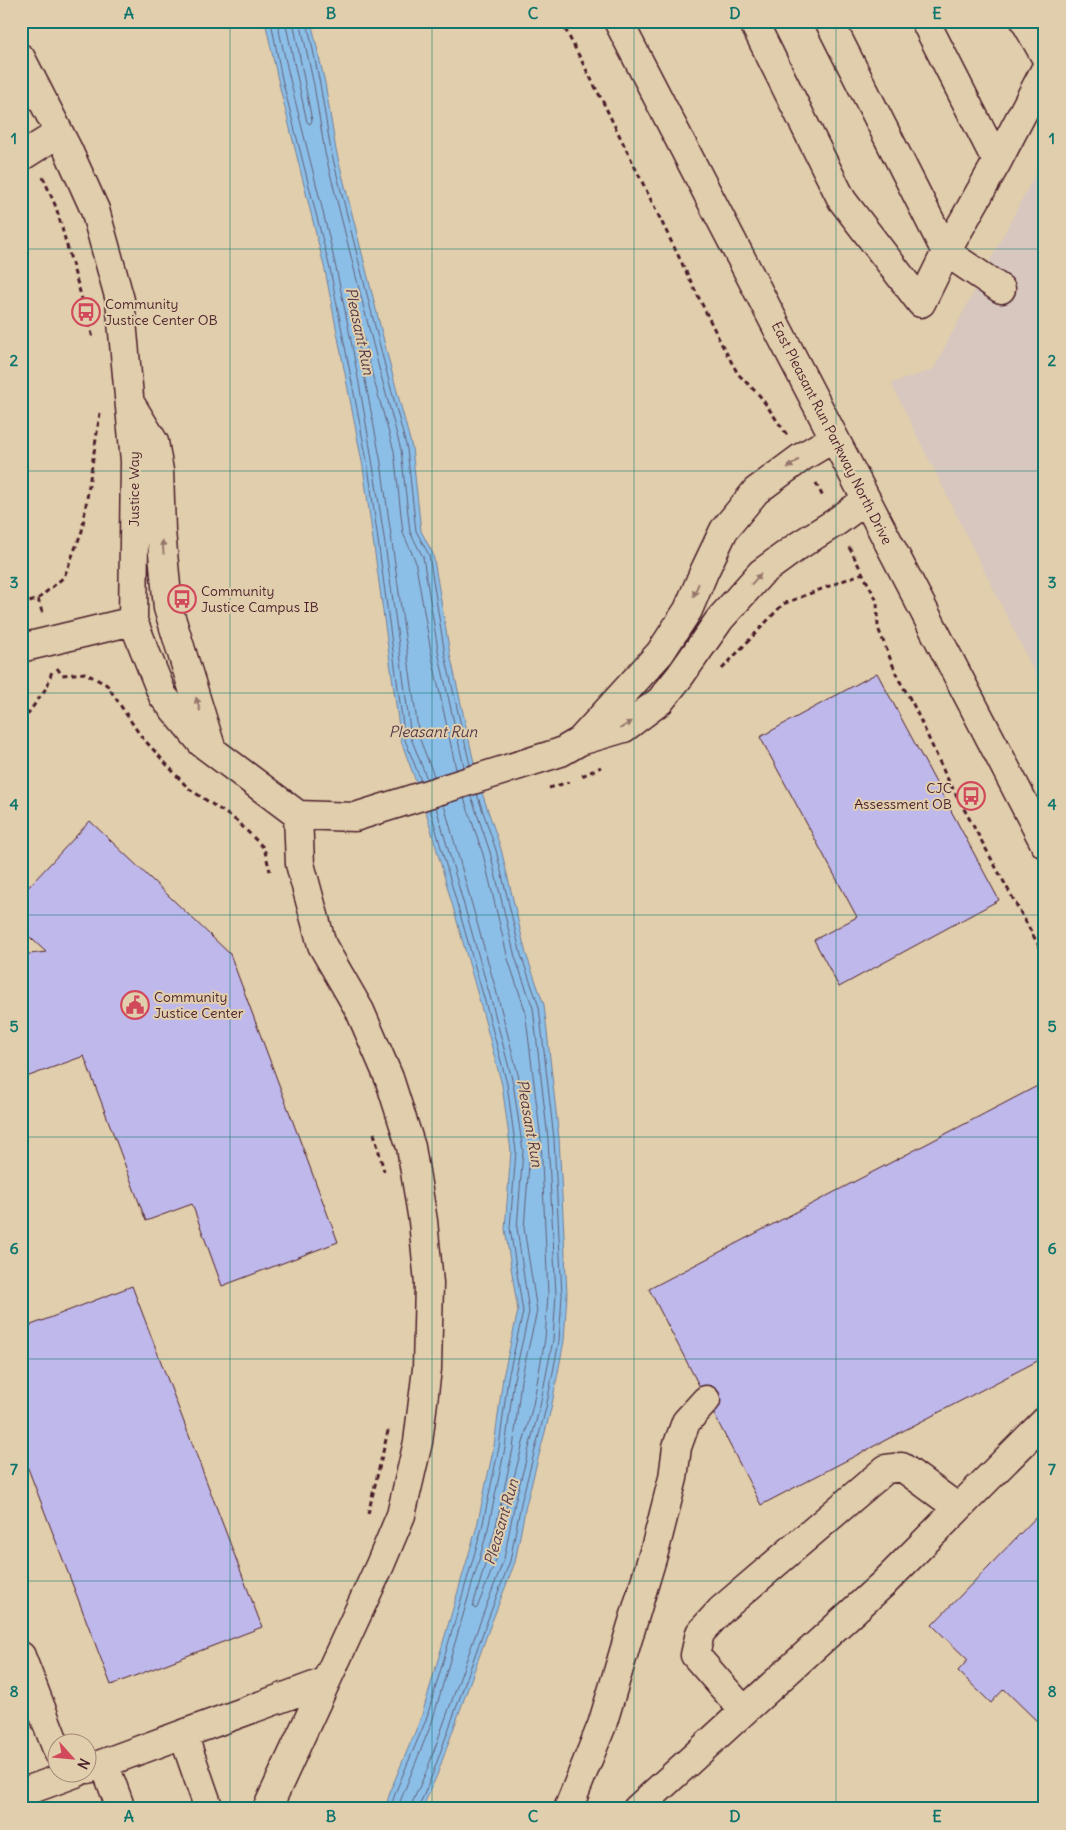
<svg xmlns="http://www.w3.org/2000/svg" width="1066" height="1830" font-family="Delius,sans-serif">
  <style>
    .built { fill: #d7c7bf }
    .water { fill: #8bbfe8; stroke: #717f9c }
    .lines { fill: none; stroke-linecap: round; stroke-linejoin: round }
    .shore { stroke: #645f77; stroke-width: 1 }
    .building { fill: #bfb8ea; stroke: #4a1f2b }
    .minor-casing { stroke: #4a1f2b; stroke-width: 31 }
    .path { stroke: #4a1f2b; stroke-width: 3; stroke-dasharray: 5 4; stroke-linecap: butt }
    .minor { stroke: #e1ceac; stroke-width: 28 }
    .oneway { fill: #96766c }
    .grid { fill: none; stroke: #0f766e; stroke-width: 1; stroke-opacity: 0.55 }
    .labels { text-anchor: middle; dominant-baseline: central; stroke-width: 4; stroke-linejoin: round; paint-order: stroke }
    .poi-label { font-size: 14px; fill: #4a1f2b; stroke: #e1ceac; text-anchor: start }
    .street-label { font-size: 14px; fill: #4a1f2b; stroke: #e1ceac }
    .water-label { font-size: 15px; font-style: italic; fill: #543747; stroke: #e1ceac }
    .neatline { fill: none; stroke: #0f766e; stroke-width: 2 }
    .grid-label { font-size: 16px; text-anchor: middle; font-weight: bold; fill: #0f766e }
  </style>
  <rect width="100%" height="100%" fill="#e1ceac"/>
  <filter id="ink" filterUnits="userSpaceOnUse"><feTurbulence type="fractalNoise" baseFrequency=".02" numOctaves="2"/><feDisplacementMap in="SourceGraphic" scale="10" xChannelSelector="R" yChannelSelector="G"/><feConvolveMatrix kernelMatrix="1 2 1 2 8 2 1 2 1" color-interpolation-filters="sRGB"/></filter>
  <g filter="url(#ink)">
    <!-- built -->
    <path class="built" d="M1045 155V693L891 383 933 370Z"/>
    <!-- water -->
    <path class="water" d="M265 21H311L325 83 336 150 390 365 412 448 421 531 433 554 450 654 478 781 501 849 526 954 544 1005 559 1138 567 1294 564 1341 551 1409 526 1505 515 1562 489 1629 437 1775 422 1809H385L391 1789 421 1718 477 1526 494 1446 503 1377 518 1311 505 1229 511 1151 502 1085 481 1006 423 801 401 741 363 467 325 270 278 80Z"/>
    <g class="lines">
      <!-- shore -->
      <path class="shore" d="M271 21 282 79 330 269 368 466 405 740 421 781
        M277 21C294 104 318 185 336 268 370 423 391 581 411 738L427 779
        M285 21 307 122 310 124 312 121 293 21
        M300 21 314 85 325 153 379 368 401 450 410 532 423 557 439 656 464 767
        M307 21 320 84 331 151 385 366 407 449 416 531 429 555 445 655 470 765
        M434 776 419 737 381 463 350 302 352 299 355 301 371 370 394 451 403 533 415 560 432 657 456 769
        M444 805 499 1001 520 1082 530 1151 524 1228 537 1311 521 1380 513 1449 495 1530 473 1606 475 1609 477 1608 497 1557 508 1500 533 1405 545 1339 548 1294 541 1140 525 1010 508 959 483 854 464 798
        M390 1809 396 1791 426 1720 482 1528 499 1447 508 1378 523 1312 510 1228 516 1151 507 1084 486 1005 430 809
        M397 1809 432 1722 488 1529 505 1448 514 1379 529 1312 517 1228 523 1151 513 1083 492 1003 436 807
        M412 1809V1803L427 1770 479 1625 504 1559 515 1502 540 1406 553 1340 556 1295 548 1139 533 1008 515 957 490 852 471 796
        M418 1809 433 1773 485 1627 510 1561 521 1503 546 1408 559 1341 562 1295 554 1139 539 1007 521 955 496 850 477 794"/>
    </g>
    <!-- building -->
    <path class="building" d="M877 673 999 900 839 987 814 940 857 917 760 737Z
      M90 821 230 954 338 1242 222 1286 192 1204 146 1221 84 1056 21 1079V955L46 952 21 929V895Z
      M1045 1082V1357L761 1505 649 1289Z
      M132 1286 262 1627 111 1685 21 1450V1329Z
      M1045 1508V1723L1042 1726 1004 1689 991 1703 958 1671 968 1660 932 1625Z"/>
    <g class="lines">
      <defs>
        <path id="minor" d="M618 21 1045 844
          M753 21 842 200 921 303 946 252 1001 289
          M829 21 946 252
          M925 21 997 162 946 252
          M1025 21 1045 56
          M21 58 67 148 95 210 120 300 135 461 133 621 163 696 202 743 298 815 355 817 561 752 580 741 624 728 660 701 680 676 720 619 761 573 798 546 836 522 866 500
          M21 157 59 133
          M997 162 1045 70
          M132 406 154 442 159 471 161 531 168 608 211 747
          M21 648 133 621
          M580 741 660 653 688 610 704 572 724 530 756 491 802 457 834 438
          M21 1656 58 1752
          M744 1711 695 1655 700 1633 721 1610 886 1469 902 1467 958 1508
          M183 1734 209 1809
          M104 1763 121 1809
          M88 1769 325 1682
          M21 1793 78 1772
          M267 1809 380 1565 401 1515 418 1442 427 1369 429 1283 423 1221 411 1147 389 1078 360 1011 322 945 300 864 298 815
          M568 1809 602 1725 656 1545 673 1478 677 1447 686 1422 706 1400
          M637 1809 883 1584 1045 1421"/>
      </defs>
      <!-- minor casing -->
      <use href="#minor" class="minor-casing"/>
      <!-- path -->
      <path class="path" d="M561 21 603 102 721 343 738 374 760 396 787 435
        M43 177 56 207 93 338
        M816 483 823 497
        M849 547 877 601 878 628 898 678 913 704 946 776 1045 957
        M38 599 43 615
        M21 605 38 599 64 577 82 531 100 413
        M57 668 62 675 85 673 107 685 140 735 188 788 237 821 264 848 270 871
        M722 669 783 604 863 573
        M27 715 47 687 52 671
        M582 776 601 767
        M549 788 569 782
        M374 1133 384 1171
        M368 1514 389 1427"/>
      <!-- minor -->
      <use href="#minor" class="minor"/>
    </g>
    <!-- one-way arrows -->
    <defs><path id="oneway-solid" d="M-6-.8H1V-3.2L6.5 0L1 3.2V.8H-6Z" transform="scale(1.25)"/></defs>
    <g class="oneway">
      <use href="#oneway-solid" transform="translate(793 464) rotate(143)"/>
      <use href="#oneway-solid" transform="translate(163 547) rotate(-95)"/>
      <use href="#oneway-solid" transform="translate(756 579) rotate(-48)"/>
      <use href="#oneway-solid" transform="translate(696 590) rotate(112)"/>
      <use href="#oneway-solid" transform="translate(198 704) rotate(-107)"/>
      <use href="#oneway-solid" transform="translate(626 725) rotate(-31)"/>
    </g>
  </g>
  <!-- grid -->
  <path class="grid" d="M230 21V1809M432 21V1809M634 21V1809M836 21V1809M21 249H1045M21 471H1045M21 693H1045M21 915H1045M21 1137H1045M21 1359H1045M21 1581H1045"/>
  <!-- icons -->
  <defs>
    <symbol id="bus-ring" viewBox="-11 -11 22 22"><circle r="9.5" fill="#e1ceac" stroke="#d1495b" stroke-width="1.5"/><path d="M-5-6H5V4H4V6H2V4H-2V6H-4V4H-5ZM-3.5-4V0h7V-4ZM-3.5 1.2v1.5H-2V1.2ZM2 1.2v1.5H3.5V1.2Z" fill="#d1495b"/></symbol>
    <symbol id="civic-ring" viewBox="-11 -11 22 22"><circle r="9.5" fill="#e1ceac" stroke="#d1495b" stroke-width="1.5"/><path d="M-.6-6.5H3V-4.5H.6V-3L4-1V1h2V6H-6V1h2V-1L-.6-3ZM-1.2 2.5V6h2.4V2.5Z" fill="#d1495b"/></symbol>
  </defs>
  <g fill-rule="evenodd">
    <use href="#bus-ring" x="70" y="296" width="32" height="32"/>
    <use href="#bus-ring" x="166" y="583" width="32" height="32"/>
    <use href="#bus-ring" x="955" y="780" width="32" height="32"/>
    <use href="#civic-ring" x="119" y="989" width="32" height="32"/>
  </g>
  <g class="labels">
    <!-- poi labels -->
    <g class="poi-label">
      <text x="105" y="304">Community<tspan x="105" dy="16">Justice Center OB</tspan></text>
      <text x="201" y="591">Community<tspan x="201" dy="16">Justice Campus IB</tspan></text>
      <text x="952" y="788" text-anchor="end">CJC<tspan x="952" dy="16">Assessment OB</tspan></text>
      <text x="154" y="997">Community<tspan x="154" dy="16">Justice Center</tspan></text>
    </g>
    <!-- street labels -->
    <g class="street-label">
      <text transform="translate(832 433) rotate(63)">East Pleasant Run Parkway North Drive</text>
      <text transform="translate(134 489) rotate(-90)">Justice Way</text>
    </g>
    <!-- water labels -->
    <g class="water-label">
      <text transform="translate(360 331) rotate(78)">Pleasant Run</text>
      <text x="433" y="731">Pleasant Run</text>
      <text transform="translate(530 1123) rotate(80)">Pleasant Run</text>
      <text transform="translate(501 1522) rotate(-74)">Pleasant Run</text>
    </g>
  </g>
  <!-- margin -->
  <rect width="1066" height="1830" fill="none" stroke="#e1ceac" stroke-width="55"/>
  <!-- north arrow -->
  <g transform="translate(72 1758) rotate(117)"><circle r="24" fill="#e1ceac" stroke="#a58878"/>
  <path d="M0-4L9 19L0 12L-9 19Z" fill="#d1495b"/>
  <text y="-8" font-size="14" font-weight="bold" text-anchor="middle" fill="#4a1f2b">N</text>
  </g>
  <rect x="28" y="28" width="1010" height="1774" class="neatline"/>
  <g class="grid-label">
    <text x="129" y="19">A</text>
    <text x="331" y="19">B</text>
    <text x="533" y="19">C</text>
    <text x="735" y="19">D</text>
    <text x="937" y="19">E</text>
    <text x="14" y="144">1</text>
    <text x="1052" y="144">1</text>
    <text x="14" y="366">2</text>
    <text x="1052" y="366">2</text>
    <text x="14" y="588">3</text>
    <text x="1052" y="588">3</text>
    <text x="14" y="810">4</text>
    <text x="1052" y="810">4</text>
    <text x="14" y="1032">5</text>
    <text x="1052" y="1032">5</text>
    <text x="14" y="1254">6</text>
    <text x="1052" y="1254">6</text>
    <text x="14" y="1475">7</text>
    <text x="1052" y="1475">7</text>
    <text x="14" y="1697">8</text>
    <text x="1052" y="1697">8</text>
    <text x="129" y="1822">A</text>
    <text x="331" y="1822">B</text>
    <text x="533" y="1822">C</text>
    <text x="735" y="1822">D</text>
    <text x="937" y="1822">E</text>
  </g>
</svg>
